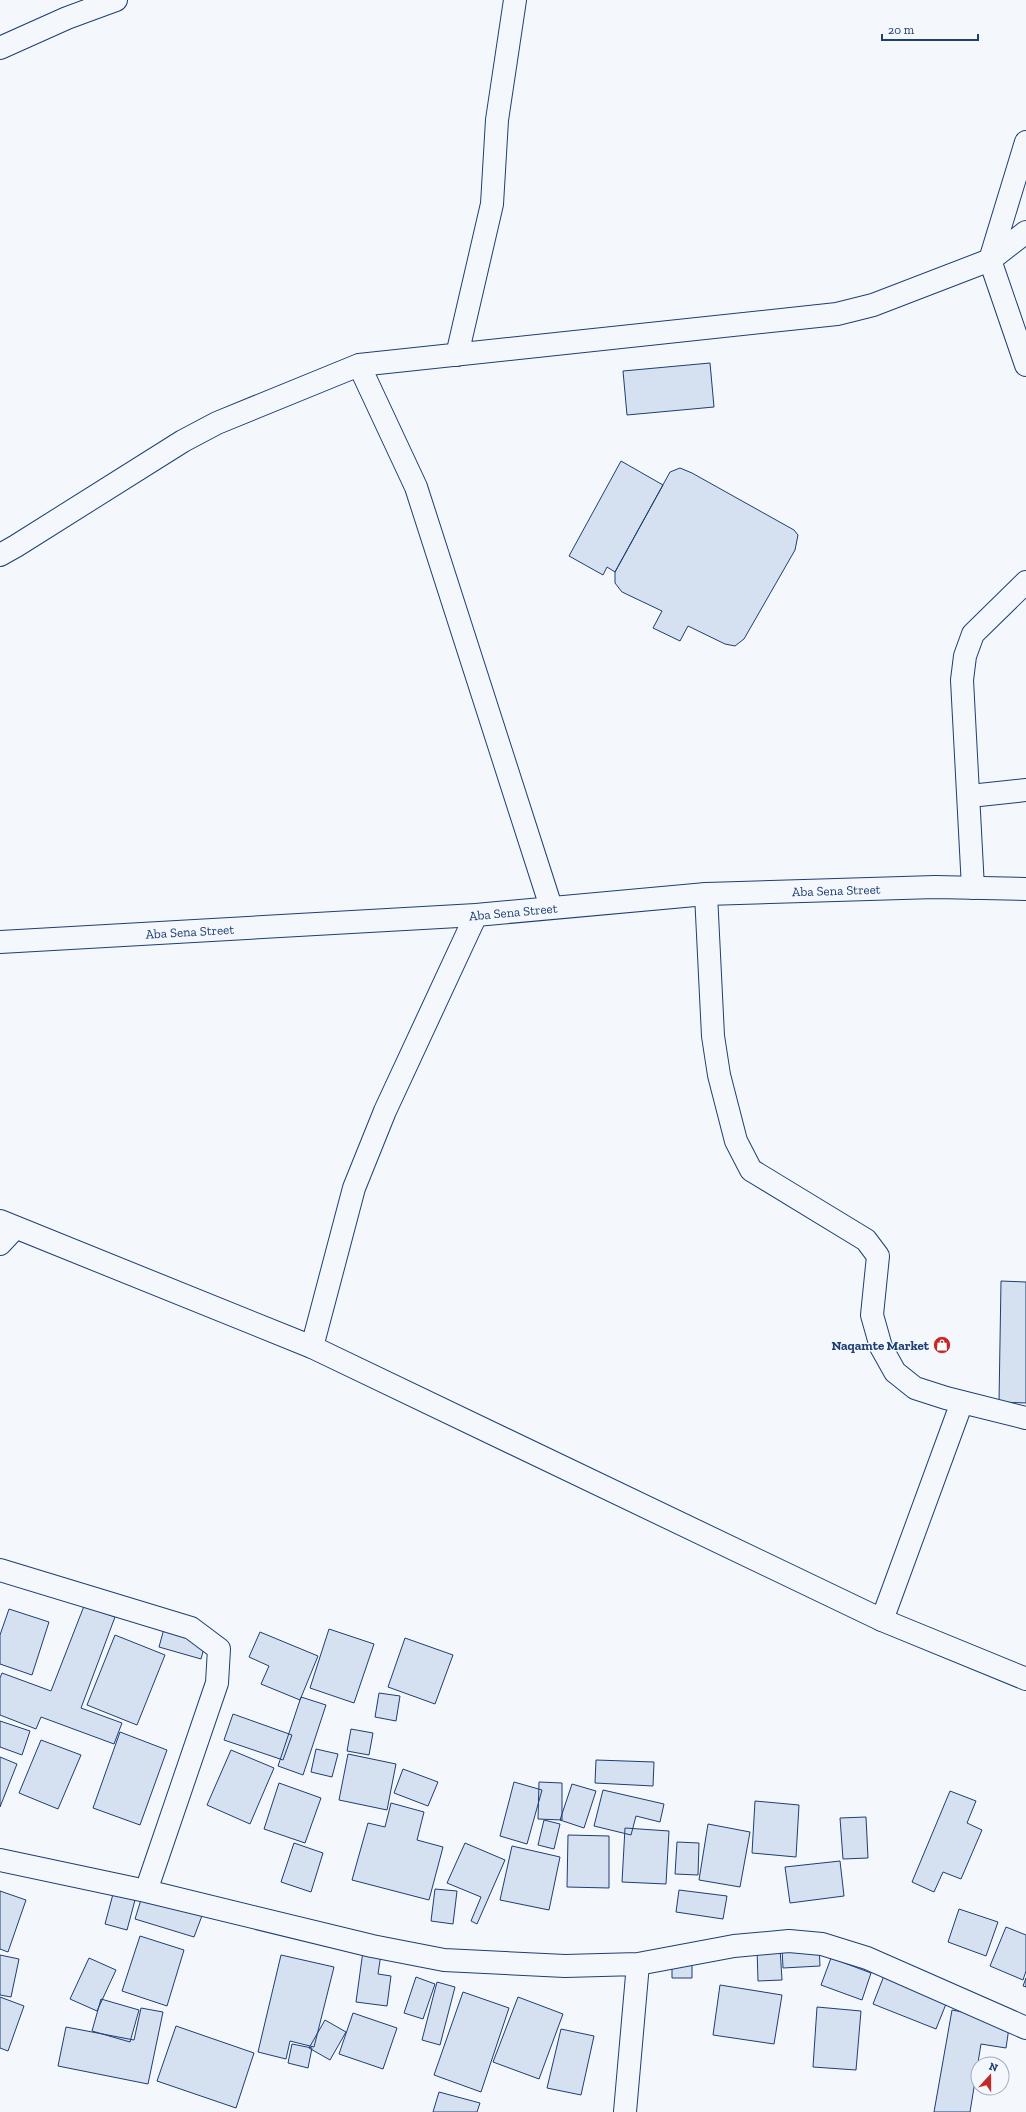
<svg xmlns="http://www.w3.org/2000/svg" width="1026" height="2112" font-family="'Zilla Slab',serif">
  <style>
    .building { fill: #d5e0f0; stroke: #1d3f73 }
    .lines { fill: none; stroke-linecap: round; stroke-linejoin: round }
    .street-casing { stroke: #1d3f73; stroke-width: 24 }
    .secondary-casing { stroke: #1d3f73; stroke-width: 24 }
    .street { stroke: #f4f7fb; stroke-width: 22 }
    .secondary { stroke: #f4f7fb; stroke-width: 22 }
    .labels { text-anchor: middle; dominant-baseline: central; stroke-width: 3; stroke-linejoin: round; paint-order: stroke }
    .street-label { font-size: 13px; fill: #1d3f73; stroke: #f4f7fb }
    .poi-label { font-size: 13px; font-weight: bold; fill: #1d3f73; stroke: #f4f7fb; text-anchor: end }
  </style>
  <rect width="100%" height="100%" fill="#f4f7fb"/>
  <!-- building -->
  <path class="building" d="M710 363 714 407 627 415 623 371Z
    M621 461 663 485 615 572 607 567 603 575 569 556Z
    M680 468 692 473 794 530 798 535 795 550 744 639 735 646 725 644 688 626 680 641 653 628 662 611 622 592 615 583V572L670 472Z
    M1001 1281 1026 1282V1403L999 1402Z
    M84 1606 115 1617 81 1708 122 1723 114 1744 41 1717 36 1729 0 1715V1678L2 1673 51 1691Z
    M9 1609 49 1622 32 1675 0 1664V1635Z
    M165 1625 207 1637 201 1659 159 1647Z
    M329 1629 374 1644 354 1703 310 1688Z
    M260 1632 318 1656 300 1700 261 1684 269 1666 249 1657Z
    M115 1635 165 1655 137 1725 87 1705Z
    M405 1638 453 1655 435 1704 388 1687Z
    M379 1693 400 1696 396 1721 375 1717Z
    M301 1697 326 1705 303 1775 278 1766Z
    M233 1714 292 1735 283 1760 224 1740Z
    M0 1721 30 1731 22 1755 0 1747Z
    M351 1729 373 1733 369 1755 347 1751Z
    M120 1732 167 1750 140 1825 93 1808Z
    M41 1740 81 1755 58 1809 19 1793Z
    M316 1749 338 1754 332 1777 311 1772Z
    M231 1750 274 1768 250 1824 207 1805Z
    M348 1754 396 1764 387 1810 339 1800Z
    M0 1757 17 1764 0 1807Z
    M596 1760 654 1762 653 1786 595 1783Z
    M403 1769 438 1782 428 1806 394 1793Z
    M514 1782 542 1790 527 1844 500 1836Z
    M539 1782 562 1783V1820L538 1819Z
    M279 1783 321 1798 305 1843 264 1829Z
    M572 1784 596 1791 584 1828 560 1820Z
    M603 1790 664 1804 660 1822 636 1816 631 1835 594 1826Z
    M950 1791 976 1801 967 1823 982 1830 961 1879 943 1872 934 1892 912 1882Z
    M755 1801 799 1805 796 1857 752 1853Z
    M391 1803 424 1812 417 1840 443 1847 429 1900 352 1880 368 1823 385 1827Z
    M866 1817 868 1858 843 1859 840 1818Z
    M544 1820 560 1824 554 1849 538 1845Z
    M708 1824 750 1832 740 1887 699 1880Z
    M625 1828 669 1831 666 1884 622 1882Z
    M568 1835 609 1836V1888L567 1887Z
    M677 1842 699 1843 698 1875 675 1874Z
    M294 1843 323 1853 311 1892 281 1882Z
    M465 1843 505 1860 477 1924 471 1921 481 1897 447 1883Z
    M512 1846 560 1857 549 1910 500 1900Z
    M840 1861 844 1896 790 1903 785 1867Z
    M435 1889 457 1891 453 1924 431 1921Z
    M679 1890 727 1896 723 1919 676 1912Z
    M0 1891 26 1900 8 1952 0 1949Z
    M143 1893 203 1913 194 1937 135 1919Z
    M113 1894 135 1900 127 1930 105 1924Z
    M959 1909 998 1922 986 1956 948 1942Z
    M1006 1927 1026 1935V1971L1023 1980 990 1966Z
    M140 1936 184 1950 167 2006 122 1991Z
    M819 1946 820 1966 783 1968 782 1948Z
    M757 1948H780L782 1980 758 1981Z
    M363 1951 381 1954 378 1974 391 1976 387 2006 356 2002Z
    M0 1955 19 1959 11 1997 0 1995Z
    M281 1955 334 1967 314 2047 290 2041 286 2059 258 2052Z
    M672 1956H692V1978H672Z
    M89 1958 116 1970 97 2011 70 1999Z
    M831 1958 871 1973 862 2000 821 1985Z
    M887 1968 950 1994 936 2029 873 2004Z
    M416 1977 435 1984 423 2019 404 2013Z
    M1026 1978V1987L1023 1986Z
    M437 1982 455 1987 440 2045 422 2040Z
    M720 1985 782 1995 774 2044 713 2035Z
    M463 1992 509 2008 481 2092 434 2075Z
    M0 1997 24 2006 8 2051 0 2048Z
    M518 1997 563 2014 539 2079 493 2062Z
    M101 1999 139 2010 130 2042 92 2031Z
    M817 2007 861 2011 856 2070 813 2067Z
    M141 2008 163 2012 148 2084 58 2066 66 2027 134 2040Z
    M952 2010 1010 2021 1006 2048 981 2044 970 2112H934Z
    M353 2013 397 2028 383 2069 339 2054Z
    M325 2020 346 2032 330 2060 309 2048Z
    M176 2026 254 2053 236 2108 157 2081Z
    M561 2029 594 2036 581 2095 547 2088Z
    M292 2044 312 2048 308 2068 288 2063Z
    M439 2092 480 2103 477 2112H433Z"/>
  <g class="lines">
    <defs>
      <path id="street" d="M0 48 67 18 116 0
        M1026 142 990 260 1026 365
        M457 355 492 204 497 120 515 0
        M359 365 416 487 551 907
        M0 555 16 546 183 441 217 423 359 365 837 314 873 305 990 260 1026 232
        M970 796 1026 790
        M973 888 962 680 965 656 973 634 1026 582
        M706 894 713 1036 719 1075 736 1141 751 1170 866 1240 878 1256 872 1315 881 1347 895 1372 915 1388 946 1398 1026 1418
        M0 1244 15 1228
        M312 1347 354 1188 385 1111 476 915
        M0 1570 191 1628 219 1649 217 1683 146 1891
        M882 1620 962 1402
        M0 1860 146 1891 372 1946 444 1960 565 1966 638 1964 734 1946 789 1941 822 1944 867 1958 1026 2028
        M625 2112 638 1964"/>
      <g id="secondary">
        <path id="s1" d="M0 942 476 915 706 894 935 887 1026 889"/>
        <path d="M0 1221 312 1347 882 1620 1026 1679"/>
      </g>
    </defs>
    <!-- street casing -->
    <use href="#street" class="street-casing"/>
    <!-- secondary casing -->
    <use href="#secondary" class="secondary-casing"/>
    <!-- street -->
    <use href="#street" class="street"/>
    <!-- secondary -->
    <use href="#secondary" class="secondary"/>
  </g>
  <!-- icons -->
  <defs>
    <symbol id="shop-disc" viewBox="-11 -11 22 22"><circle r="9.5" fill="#c62828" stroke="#f4f7fb"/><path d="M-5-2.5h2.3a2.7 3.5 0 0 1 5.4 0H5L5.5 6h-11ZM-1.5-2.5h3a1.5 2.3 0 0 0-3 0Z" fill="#fff"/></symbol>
  </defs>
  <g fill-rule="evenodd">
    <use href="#shop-disc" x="932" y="1335" width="20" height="20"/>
  </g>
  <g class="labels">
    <!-- street labels -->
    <g class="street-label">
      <text stroke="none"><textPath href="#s1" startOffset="838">Aba Sena Street</textPath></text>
      <text stroke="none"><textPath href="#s1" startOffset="514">Aba Sena Street</textPath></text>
      <text stroke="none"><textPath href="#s1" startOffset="190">Aba Sena Street</textPath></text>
    </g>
    <!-- poi labels -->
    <g class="poi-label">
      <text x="929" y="1345">Naqamte Market</text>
    </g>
  </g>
  <!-- north arrow -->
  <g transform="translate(990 2076) rotate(21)"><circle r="19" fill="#f4f7fb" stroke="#9eadc5"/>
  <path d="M0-3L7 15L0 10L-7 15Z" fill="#c62828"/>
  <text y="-6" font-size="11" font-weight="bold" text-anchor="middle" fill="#1d3f73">N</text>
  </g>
  <!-- scale -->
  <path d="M882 34v6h96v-6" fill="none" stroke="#1d3f73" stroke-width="2"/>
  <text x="888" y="34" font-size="12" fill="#1d3f73" stroke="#f4f7fb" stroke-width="3" paint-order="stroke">20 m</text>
</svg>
